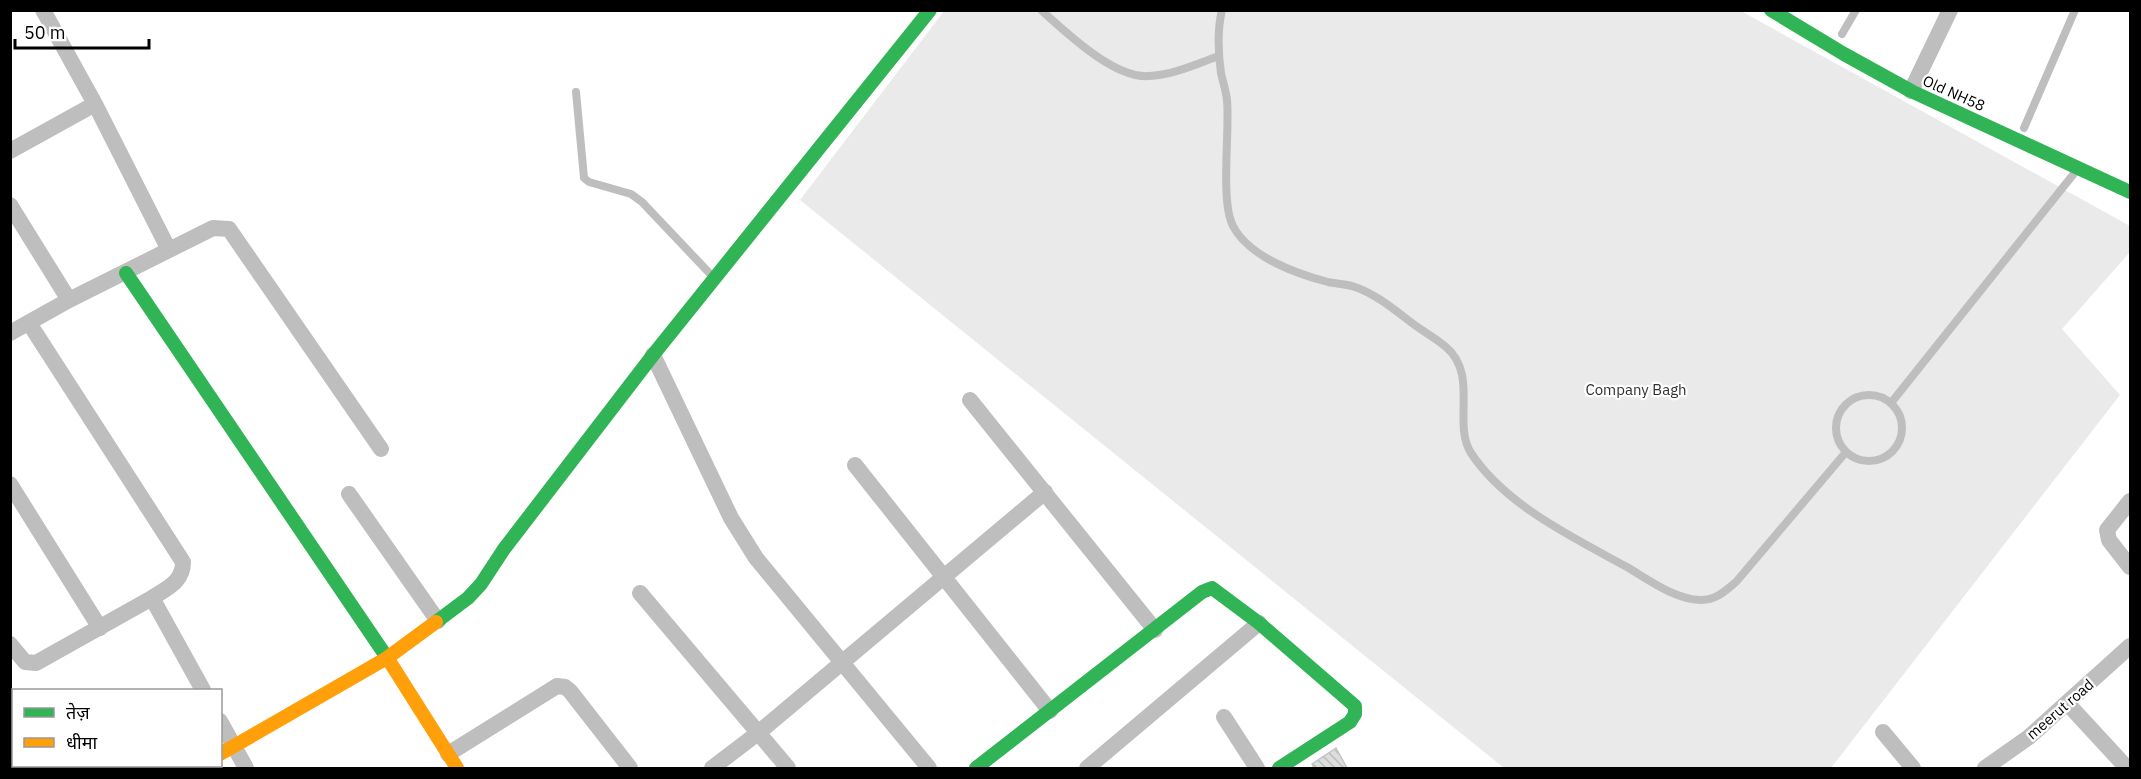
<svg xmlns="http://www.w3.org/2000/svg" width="2141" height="779" font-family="'IBM Plex Sans','Noto Sans Devanagari',sans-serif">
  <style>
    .green { fill: #eaeaea }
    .building { fill: url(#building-back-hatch); stroke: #c5c5c5; stroke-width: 1.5 }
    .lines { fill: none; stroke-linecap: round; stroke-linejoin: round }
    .lane { stroke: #bebebe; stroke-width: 8 }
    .street { stroke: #bebebe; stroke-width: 16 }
    .fast { stroke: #30b455; stroke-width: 14 }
    .slow { stroke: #ff9f0a; stroke-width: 14 }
    .labels { text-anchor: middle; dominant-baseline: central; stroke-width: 4.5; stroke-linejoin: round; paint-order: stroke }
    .street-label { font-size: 15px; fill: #000; stroke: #fff }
    .park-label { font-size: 15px; fill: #303030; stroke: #fff }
  </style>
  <defs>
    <pattern id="building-back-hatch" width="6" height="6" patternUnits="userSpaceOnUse" patternTransform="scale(1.5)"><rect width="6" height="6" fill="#ddd"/><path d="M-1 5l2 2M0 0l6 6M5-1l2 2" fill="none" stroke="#bcbcbc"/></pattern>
  </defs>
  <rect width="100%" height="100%" fill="#fff"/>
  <!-- green -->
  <path class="green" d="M944 11H1741L2130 226V252L2062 329 2120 395 1831 768H1504L800 200Z"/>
  <!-- building -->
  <path class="building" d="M1336 748 1347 768H1314L1312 764Z"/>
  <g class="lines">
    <!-- lane -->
    <path class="lane" d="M1041 10C1066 32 1114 79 1149 76 1173 75 1196 64 1219 56
      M1222 10C1217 31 1218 52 1221 73 1223 82 1226 91 1227 100 1230 131 1220 201 1233 226 1249 257 1297 274 1328 282 1337 284 1347 284 1355 287 1378 295 1397 312 1416 326 1426 333 1437 339 1446 347 1479 375 1452 423 1471 453 1505 505 1574 538 1627 567 1649 580 1674 599 1701 600 1716 600 1724 592 1736 582L1846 452
      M1842 34 1856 10
      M576 92 584 178 589 182 631 194 642 202 714 278
      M2024 128 2075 10
      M1836 428a33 33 0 1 1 66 0a33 33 0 1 1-66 0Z
      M1891 403 2076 171"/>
    <!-- street -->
    <path class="street" d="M43 10 95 104 169 250
      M1911 91 1950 10
      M10 151 95 104
      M10 205 69 300
      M29 323 183 562C183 582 167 588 152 598
      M10 333 69 300 213 228 229 229 381 449
      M653 355 731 518 756 558 929 768
      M970 400 1155 630
      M855 465 1050 711
      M10 484 100 628
      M349 494 438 621
      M2130 501 2107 530 2109 540 2130 567
      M640 593 788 768
      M10 644 25 662 36 663 152 598 203 690
      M2067 703 2127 768
      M1224 717 1257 768
      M220 721 246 768
      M1883 732 1913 768
      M448 754 557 686 565 687 570 691 630 768
      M190 768 196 766
      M712 768 758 733 1045 492
      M1087 768 1259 623
      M1985 768 2029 737 2130 646"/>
    <!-- fast -->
    <path class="fast" d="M1771 10 1844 54 1911 91 2130 192
      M126 273 388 659
      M436 622 468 598 481 584 504 549 653 355 930 10
      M976 768 1202 592 1212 588 1259 623 1355 706V714L1350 722 1279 768"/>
    <!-- slow -->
    <path class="slow" d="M388 659 457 768
      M220 754 387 658 436 622"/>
  </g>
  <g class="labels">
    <!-- street labels -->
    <g class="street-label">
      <text transform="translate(1954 93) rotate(24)">Old NH58</text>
      <text transform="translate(2060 709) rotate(-41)">meerut road</text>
    </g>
    <!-- park labels -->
    <g class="park-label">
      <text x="1636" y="389">Company Bagh</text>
    </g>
  </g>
  <!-- border -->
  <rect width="2141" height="779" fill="none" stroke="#000000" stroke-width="24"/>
  <!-- legend -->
  <rect x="12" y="689" width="210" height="78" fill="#ffffff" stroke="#999999" stroke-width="1.5"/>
  <rect x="24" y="708" width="30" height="9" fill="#30b455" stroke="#999999" stroke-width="1.5"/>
  <text x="66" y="719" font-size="18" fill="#000000">तेज़</text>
  <rect x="24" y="738" width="30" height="9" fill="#ff9f0a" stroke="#999999" stroke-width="1.5"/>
  <text x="66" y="749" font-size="18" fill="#000000">धीमा</text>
  <!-- scale -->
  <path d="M15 39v9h134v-9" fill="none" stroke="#000000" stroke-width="3"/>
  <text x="24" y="39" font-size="18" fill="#000000" stroke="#ffffff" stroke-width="4.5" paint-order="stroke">50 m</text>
</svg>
